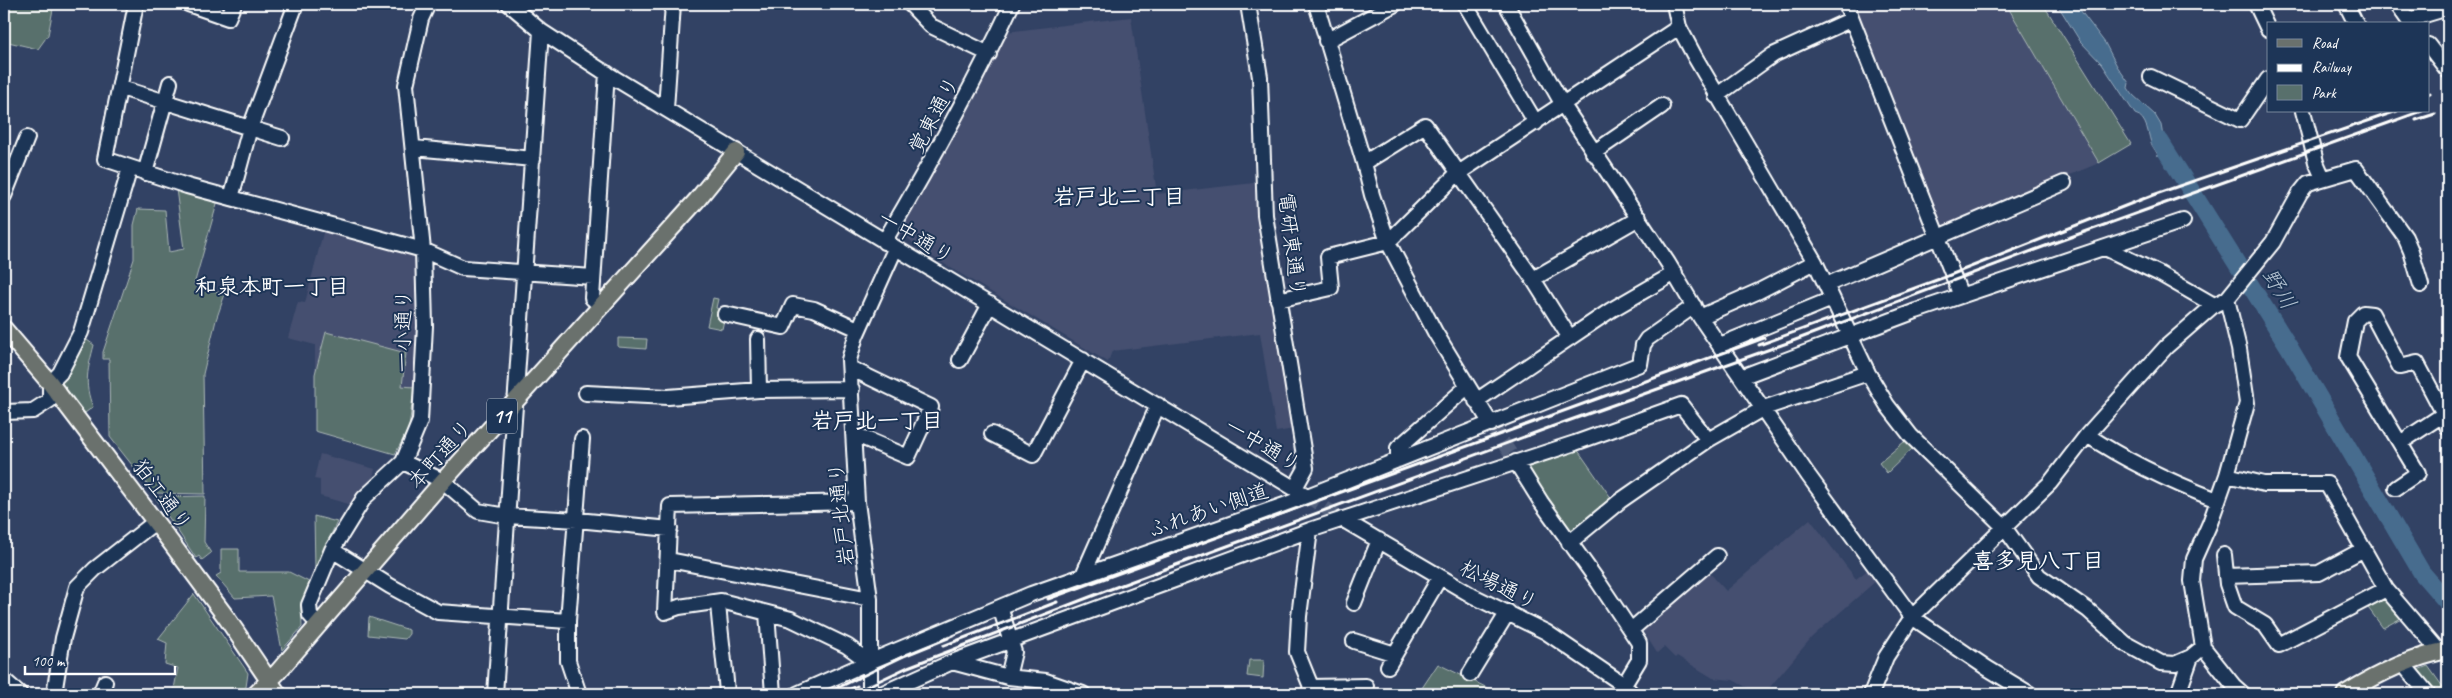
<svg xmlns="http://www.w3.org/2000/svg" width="2452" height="698" font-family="Caveat,'Klee One',sans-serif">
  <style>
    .built { fill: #454f70 }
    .green { fill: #58706c; stroke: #acb8b6 }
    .water { fill: #476c8e; stroke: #91a7bb }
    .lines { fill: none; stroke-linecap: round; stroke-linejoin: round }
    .river { stroke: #476c8e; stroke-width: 18 }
    .minor-tunnel { stroke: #515e7b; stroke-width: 14; stroke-dasharray: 14 7; stroke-linecap: butt }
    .minor-casing { stroke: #fff; stroke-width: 18 }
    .major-casing { stroke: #fff; stroke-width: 20 }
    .minor { stroke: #1d3557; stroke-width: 14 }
    .major { stroke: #6a716d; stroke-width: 16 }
    .rail { stroke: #fff; stroke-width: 3 }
    .labels { text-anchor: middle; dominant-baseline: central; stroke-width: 4; stroke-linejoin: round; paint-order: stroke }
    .shield { fill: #1d3557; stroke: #bbc2cd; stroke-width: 1 }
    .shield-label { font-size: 20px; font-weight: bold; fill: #fff }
    .street-label { font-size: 21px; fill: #fff; stroke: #1d3557 }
    .neighbourhood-label { font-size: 22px; font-weight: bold; fill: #fff; stroke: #1d3557 }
    .water-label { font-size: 22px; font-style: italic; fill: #b5c4d2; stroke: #1d3557 }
  </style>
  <rect width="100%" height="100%" fill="#324264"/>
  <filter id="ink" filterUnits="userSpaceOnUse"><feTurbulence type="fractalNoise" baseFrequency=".02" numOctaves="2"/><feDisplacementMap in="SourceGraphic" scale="10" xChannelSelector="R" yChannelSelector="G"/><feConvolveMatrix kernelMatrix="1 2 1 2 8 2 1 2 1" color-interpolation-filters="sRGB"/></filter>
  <g filter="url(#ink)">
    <!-- built -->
    <path class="built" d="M1852 4H2006L2099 163 1946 227 1940 225Z
      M1131 17 1157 194 1254 183 1264 268 1294 429 1276 432 1260 333 1112 351 1108 362 921 250 898 230 998 52 1006 32Z
      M324 229 412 253 417 263 420 320 415 381 409 428 395 454 315 431V345L288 338 298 302 305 303Z
      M320 454 375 469 373 478 352 505 320 496V480L314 479Z
      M1810 519 1856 579 1869 569 1877 580 1812 637 1764 694H1759L1733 680 1713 678 1677 656 1675 658 1664 647 1657 653 1643 631V625L1708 571 1726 591Z"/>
    <!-- green -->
    <path class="green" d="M4 4H54L48 35 38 49 4 41Z
      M2006 4H2043L2131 144 2099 163Z
      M176 189 218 200 194 285 225 294 216 320 203 374 205 494 154 493 110 437 109 359H103V352L134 259V225L138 209 165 210 169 252 184 249Z
      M713 298 718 299 716 308 726 311 722 329 707 326Z
      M326 332 406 353 402 386 414 387 409 428 395 454 315 431V374Z
      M80 335 94 345C88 369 83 383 93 407L85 413 59 382Z
      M618 338 647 339 646 349 618 347Z
      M1911 436 1918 443 1887 473 1879 463Z
      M1577 449 1614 502 1570 532 1525 464Z
      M205 496 204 542 211 553 202 560 199 556 196 558 155 497Z
      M314 516 337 522 315 568Z
      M221 549H239V572H289L311 583 301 602 302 627 282 650 271 596 235 598 216 576 221 573Z
      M194 594 248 673 246 687 240 694H173L178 668 165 664 167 643 158 639Z
      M2387 596 2403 617 2383 628 2366 605Z
      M369 617 409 630V634L405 639 368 635Z
      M1249 660H1264L1263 678 1247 676Z
      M1438 664 1498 693 1418 694Z
      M2428 666 2448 694H2436L2415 671Z"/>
    <!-- water -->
    <path class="water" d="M2057 4H2078L2080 10 2105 43 2117 66 2129 83 2128 88 2133 95 2155 115 2161 125 2164 142 2177 159 2169 161 2165 151 2160 152 2158 156C2157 152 2154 149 2152 145 2148 137 2148 117 2135 114L2102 64 2080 41Z"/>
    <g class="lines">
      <!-- river -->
      <path class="river" d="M2160 141 2289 347 2422 573 2448 603"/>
      <!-- minor-tunnel -->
      <path class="minor-tunnel" d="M1491 424 1516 462
        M1307 496 1342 519"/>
      <defs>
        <path id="minor" d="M136 4 105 159 187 186 423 250 463 268 593 277
          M188 4 228 18 234 4
          M509 4 541 31 601 70 1307 496
          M910 4 931 26 989 54
          M1248 4 1260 77 1265 215 1306 468 1295 488
          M1316 4 1364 163 1372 195 1388 242 1435 332 1491 424
          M1465 4 1536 123
          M1506 4 1563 105 1668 263 1700 317 1808 475 1912 617 1987 668 2030 694
          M1674 4 1679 27 1695 57 1815 262 1868 373 1887 405 1911 436 2004 527 2039 576 2088 610 2126 644 2161 663 2175 664 2191 657 2203 647
          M1846 4 1961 296
          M2256 4 2268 29
          M2346 4 2356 24
          M2397 4 2411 24
          M2408 20 2448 8
          M1326 41 1395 4
          M2428 45 2448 71
          M2151 77 2240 120 2268 79
          M121 88 282 138
          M1716 96 1773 55 1850 20
          M666 109 673 4
          M2303 111 2316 162 2323 178
          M414 148 533 159
          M1593 153 1662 106
          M1364 163 1425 125 1533 279 1570 338
          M145 173 170 83
          M4 196 27 138
          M231 198 250 128 296 4
          M884 242C930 164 974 85 1012 4
          M2105 248 2160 274 2214 305
          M1533 279 1639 218
          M1826 285 2064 183
          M2227 299 2239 349 2247 403 2227 475 2210 523 2194 559 2192 581 2203 647 2234 686 2243 694
          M1278 300 1331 288 1328 257 1388 242 1457 174 1679 27
          M601 306 592 298 607 73
          M725 314 783 327 793 305 814 309 858 329
          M1700 317 1759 291 1815 262
          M758 339 759 390
          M1720 345 1832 299
          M960 360 990 304
          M850 368 931 407 908 457 854 434
          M1741 377 1916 311 2183 221
          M586 393 668 397 759 390 852 389
          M1476 401 1611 310 1675 273
          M4 412 33 411 50 400V383L60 373 81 332 130 168
          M992 434 1033 455 1083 360
          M2087 435C2129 463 2171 482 2217 500
          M2400 443 2444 414
          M1398 460V448L1467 387
          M403 462 443 481 478 511 507 516 577 520 670 529
          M1516 462 1541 502 1599 583 1639 643V660L1624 685
          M2227 475 2264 484H2327L2386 589 2439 651
          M2396 488 2418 473 2348 357 2355 321 2363 313 2372 314 2400 367 2417 363 2444 414 2448 428
          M857 502 670 506 665 612 679 607 721 601 791 619 847 646 869 662
          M1342 519 1473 596 1546 632 1624 685 1632 694
          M1310 530 1299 616 1297 652 1314 694
          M1569 543 1620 501 1708 440 1764 408 1868 373
          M332 550 390 586 438 612 568 621
          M2224 555 2227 584 2235 607 2265 625 2279 645 2386 589
          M669 560 870 599
          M1083 575 1158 405
          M2226 576 2319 573 2364 549
          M718 602C720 633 725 663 727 694
          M1354 603 1379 540
          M1000 607 1014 652 1008 677
          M767 613 773 694
          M319 625 310 615 309 605 332 550 364 498 403 462 420 421 425 326 423 250 406 85 421 19 428 4
          M1631 630 1717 556
          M1354 641 1395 654
          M952 662 1008 677 1046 681 1083 694
          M2403 664 2428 694
          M1388 666 1440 577
          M1470 674 1508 612
          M4 680 20 694
          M1310 687 1366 686
          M54 694 63 638 77 587 95 569 155 522
          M100 694 105 682
          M495 694 541 31
          M579 694 568 661V621L582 439
          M797 694 869 662 1031 594 1287 504 1640 364 1643 345 1647 339 1694 306
          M870 694V599L857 502 849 360 856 336 895 249
          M881 694 952 662 1310 530 1575 443 1681 405 1708 440
          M1871 694 1886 657 1912 617 2050 483 2087 435 2166 347 2214 305 2227 299 2273 242 2300 193 2308 183 2356 169 2405 237 2411 251 2421 285
          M2178 694 2191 657"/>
        <path id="major" d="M4 329 50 383 169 540 226 617 278 694
          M256 694 277 673 443 481 697 200 736 152
          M2345 694C2377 674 2411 657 2448 650"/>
      </defs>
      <!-- minor casing -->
      <use href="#minor" class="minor-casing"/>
      <!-- major casing -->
      <use href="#major" class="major-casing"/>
      <!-- minor -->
      <use href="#minor" class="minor"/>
      <!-- major -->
      <use href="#major" class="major"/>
      <!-- rail -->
      <path class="rail" d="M2428 94 2430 93
        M2416 120 2435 114
        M1759 345 1945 277 2153 195 2397 111
        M1048 599 1764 338
        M943 646 1057 602
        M825 694 906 655 948 638
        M840 694 857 686
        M851 694 908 667 1108 590 1551 427 1790 342 2040 248 2422 111"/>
    </g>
  </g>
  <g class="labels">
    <!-- shield labels -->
    <rect class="shield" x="487" y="398.5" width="30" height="35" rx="4"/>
    <g class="shield-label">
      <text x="502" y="416">11</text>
    </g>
    <!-- street labels -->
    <g class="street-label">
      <text transform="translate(934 115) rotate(-62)">覚東通り</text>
      <text transform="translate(916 237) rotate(31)">一中通り</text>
      <text transform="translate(1292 245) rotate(83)">電研東通り</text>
      <text transform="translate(403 331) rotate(-89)">一小通り</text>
      <text transform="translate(1263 445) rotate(31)">一中通り</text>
      <text transform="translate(440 454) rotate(-48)">本町通り</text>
      <text transform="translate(162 495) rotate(53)">狛江通り</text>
      <text transform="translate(1208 510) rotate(-19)">ふれあい側道</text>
      <text transform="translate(841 514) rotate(-96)">岩戸北通り</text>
      <text transform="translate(1499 585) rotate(27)">松場通り</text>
    </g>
    <!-- neighbourhood labels -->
    <g class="neighbourhood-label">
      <text x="1119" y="197">岩戸北二丁目</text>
      <text x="272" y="287">和泉本町一丁目</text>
      <text x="877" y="421">岩戸北一丁目</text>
      <text x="2038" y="561">喜多見八丁目</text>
    </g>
    <!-- water labels -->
    <g class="water-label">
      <text transform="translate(2279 289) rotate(58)">野川</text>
    </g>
  </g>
  <!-- margin -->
  <rect width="2452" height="698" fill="none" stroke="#1d3557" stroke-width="20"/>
  <rect x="10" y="10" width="2432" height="678" fill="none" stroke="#fff" stroke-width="2" filter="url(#ink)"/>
  <!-- legend -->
  <rect x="2267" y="22" width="162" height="90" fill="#1d3557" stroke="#77869a"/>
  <rect x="2277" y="39" width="25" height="8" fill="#6a716d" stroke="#77869a"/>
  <text x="2312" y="48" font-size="15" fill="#ffffff">Road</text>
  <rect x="2277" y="64" width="25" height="8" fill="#ffffff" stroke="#77869a"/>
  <text x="2312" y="72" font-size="15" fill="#ffffff">Railway</text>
  <rect x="2277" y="85" width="25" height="15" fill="#58706c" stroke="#77869a"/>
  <text x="2312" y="98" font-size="15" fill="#ffffff">Park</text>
  <!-- scale -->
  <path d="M25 666v8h150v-8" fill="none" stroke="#ffffff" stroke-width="2.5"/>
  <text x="32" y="666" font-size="15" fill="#ffffff" stroke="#1d3557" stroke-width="4" paint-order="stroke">100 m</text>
</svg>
